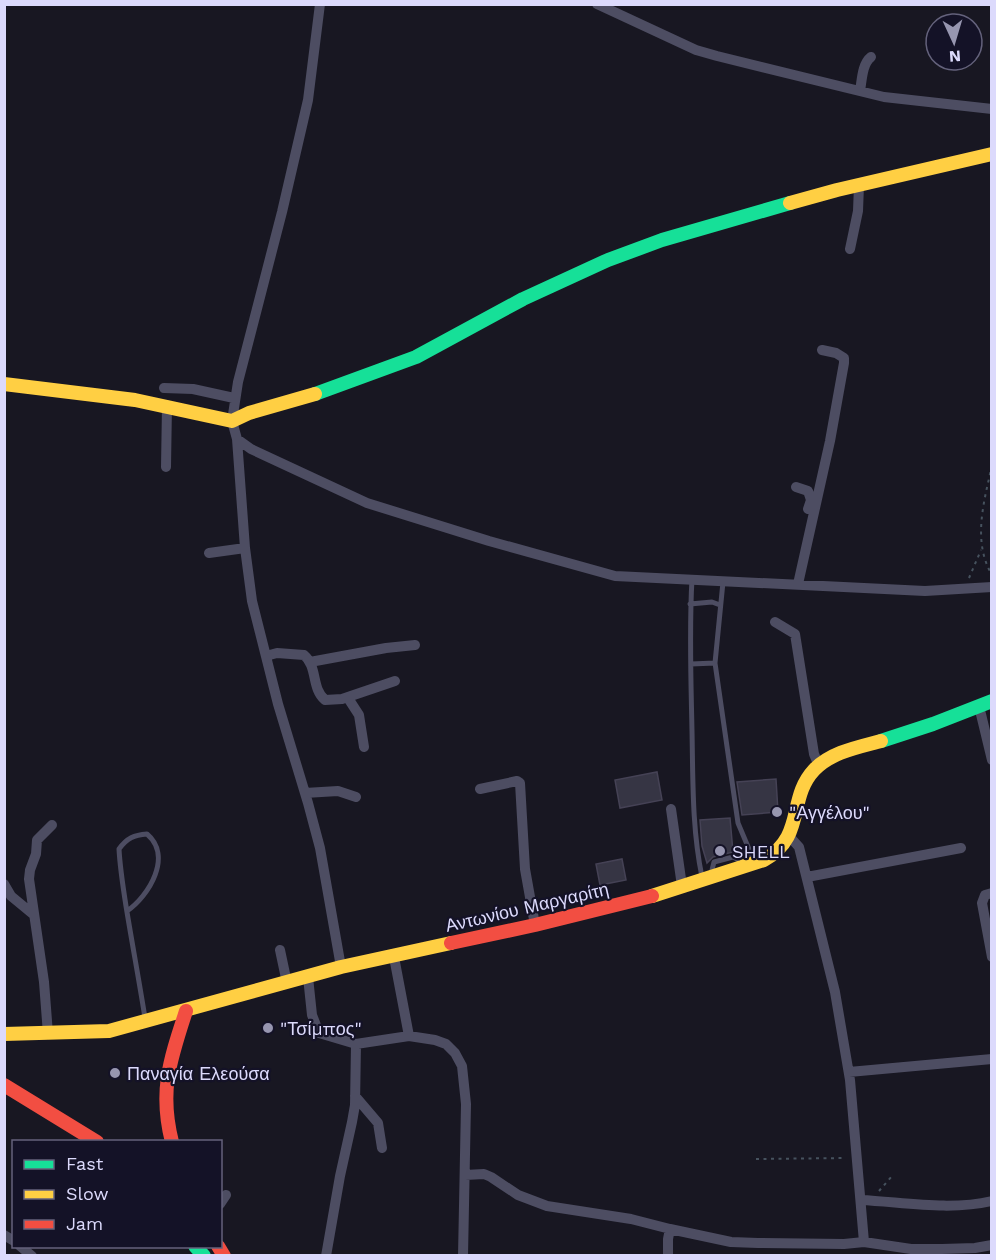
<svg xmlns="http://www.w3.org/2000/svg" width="996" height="1260" font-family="'Work Sans',sans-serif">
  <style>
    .building { fill: #363544; stroke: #454255; stroke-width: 1.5 }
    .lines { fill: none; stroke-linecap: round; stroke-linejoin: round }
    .path { stroke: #46525e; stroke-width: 2; stroke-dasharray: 3 4.5; stroke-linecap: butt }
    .lane { stroke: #4d4d62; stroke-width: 5 }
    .street { stroke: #4d4d62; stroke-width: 10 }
    .fast { stroke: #16e098; stroke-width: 14 }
    .slow { stroke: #ffcf43; stroke-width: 14 }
    .jam { stroke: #f24e42; stroke-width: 14 }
    .poi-dot { fill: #9796b0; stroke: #141227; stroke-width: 2 }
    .labels { text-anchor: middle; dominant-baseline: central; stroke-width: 4.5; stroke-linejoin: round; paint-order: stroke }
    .poi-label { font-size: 18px; fill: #dcdafc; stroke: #141227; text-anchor: start }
    .street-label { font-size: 18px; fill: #dcdafc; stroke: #141227 }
  </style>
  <rect width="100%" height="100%" fill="#181722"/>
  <!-- building -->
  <path class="building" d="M657 772 662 800 620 808 615 780Z
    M776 779 778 812 742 815 737 782Z
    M730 818 733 852 713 857 707 863 702 846 700 820Z
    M622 859 626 880 600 885 596 864Z"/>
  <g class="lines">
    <!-- path -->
    <path class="path" d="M992 465C984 502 972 541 992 575
      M969 578 981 550
      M756 1159 846 1158
      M879 1191 893 1175"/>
    <!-- lane -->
    <path class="lane" d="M692 579C689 630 691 680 692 731 693 780 692 829 702 877
      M723 582 715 663 738 823 754 861
      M690 604 712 602 720 605
      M691 664 715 663
      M712 870 714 862 733 857 743 862
      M127 911C149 896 173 856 147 834 134 835 127 838 119 849 120 868 123 887 126 906 132 943 139 980 145 1018"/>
    <!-- street -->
    <path class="street" d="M320 4 308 100 282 212 238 382 232 421 237 439 245 548 252 601 278 704 308 803 320 848 341 967
      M597 4 696 50 717 56 884 97 992 109
      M860 91C862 80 862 64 871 57
      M850 249 858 211 859 185
      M164 388 193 389 234 398
      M237 439 251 449 367 503 489 541 615 576 925 591 992 587
      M166 467 167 405
      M796 487 808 491 811 500 808 509
      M209 553 245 548
      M798 584 830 441 844 363V358L836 353 822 350
      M775 622 795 634 814 754 819 766
      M266 656 277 653 304 655C318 667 311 688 325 700L342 699 395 681
      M310 662 386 648 415 645
      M348 698 359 715 364 747
      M979 706 992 760
      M480 789 517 781 520 783 525 869 535 925
      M305 793 338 791 356 797
      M671 809 682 886
      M789 836 799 847 835 992 850 1080 864 1242
      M807 877 961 848
      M4 884 11 896 34 915
      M992 893 985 895 982 903 992 957
      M280 950 287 983
      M394 957 409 1036 435 1040 446 1044 455 1053 462 1066 466 1104 463 1256
      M308 977 312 1015 319 1033 356 1044 409 1036
      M48 1034 44 982 29 879 30 870 36 854 37 840 52 825
      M849 1072 992 1059
      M355 1096 378 1123 382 1148
      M465 1175 484 1174 491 1177 518 1195 547 1206 631 1219 670 1229
      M861 1200C903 1202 949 1211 992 1201
      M220 1204 226 1195
      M4 1235 14 1241
      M20 1246 32 1256
      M326 1256 340 1176 352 1122 355 1105 356 1044
      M668 1256V1239L670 1229 731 1242 758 1243 844 1244 864 1242 911 1249H942L975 1248 992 1245"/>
    <!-- fast -->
    <path class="fast" d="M315 394 416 357 523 299 608 260 662 240 790 203
      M881 741 933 724 992 701
      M195 1246 204 1256"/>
    <!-- slow -->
    <path class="slow" d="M790 203 837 190 992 154
      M4 384 135 400 232 421 249 413 315 394
      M652 896 764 860C806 836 787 799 814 770 831 752 859 747 881 741
      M4 1034 109 1031 341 967 451 943"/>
    <!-- jam -->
    <path class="jam" d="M451 943 535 925 652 896
      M4 1085 97 1142
      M172 1142C159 1091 170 1060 186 1011
      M218 1246 224 1256"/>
  </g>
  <!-- markers -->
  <g class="poi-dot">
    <circle cx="777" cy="812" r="6"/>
    <circle cx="720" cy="851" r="6"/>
    <circle cx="268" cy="1028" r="6"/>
    <circle cx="115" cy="1073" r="6"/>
  </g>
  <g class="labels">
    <!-- poi labels -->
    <g class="poi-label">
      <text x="789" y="812">"Αγγέλου"</text>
      <text x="732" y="851">SHELL</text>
      <text x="280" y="1028">"Τσίμπος"</text>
      <text x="127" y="1073">Παναγία Ελεούσα</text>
    </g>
    <!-- street labels -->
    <g class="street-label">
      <text transform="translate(527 907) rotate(-13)">Αντωνίου Μαργαρίτη</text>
    </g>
  </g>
  <!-- border -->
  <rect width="996" height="1260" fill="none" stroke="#dcdafc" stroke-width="12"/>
  <!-- legend -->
  <rect x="12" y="1140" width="210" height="108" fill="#141227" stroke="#64627c" stroke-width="1.5"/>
  <rect x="24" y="1160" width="30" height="9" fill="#16e098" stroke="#64627c" stroke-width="1.5"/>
  <text x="66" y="1170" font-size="18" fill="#dcdafc">Fast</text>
  <rect x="24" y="1190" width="30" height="9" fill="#ffcf43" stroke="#64627c" stroke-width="1.5"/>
  <text x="66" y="1200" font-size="18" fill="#dcdafc">Slow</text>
  <rect x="24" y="1220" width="30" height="9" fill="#f24e42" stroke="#64627c" stroke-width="1.5"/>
  <text x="66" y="1230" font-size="18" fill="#dcdafc">Jam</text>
  <!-- north arrow -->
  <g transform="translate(954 42) rotate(176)"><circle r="28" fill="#141227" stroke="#64627c" stroke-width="1.5"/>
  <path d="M0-4.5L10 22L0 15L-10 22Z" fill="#9796b0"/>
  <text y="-9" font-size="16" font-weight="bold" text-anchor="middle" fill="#dcdafc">N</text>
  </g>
</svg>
